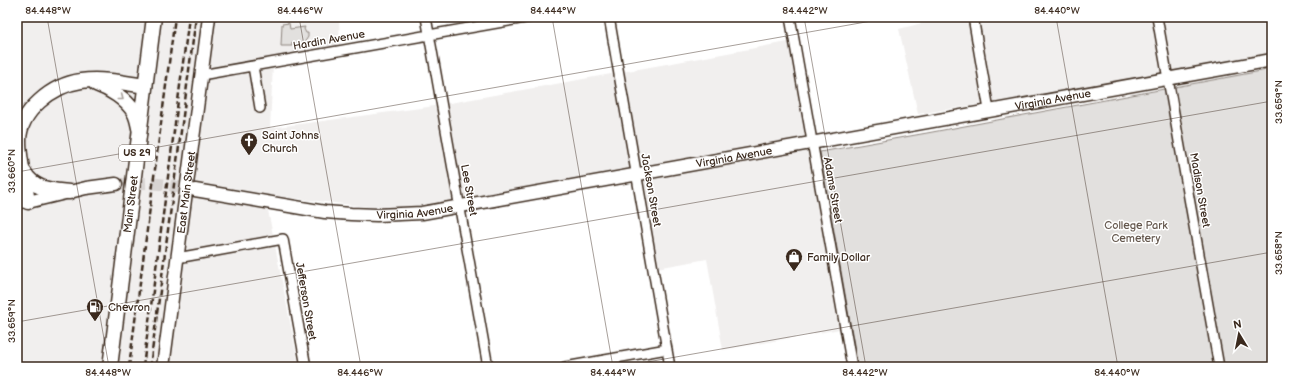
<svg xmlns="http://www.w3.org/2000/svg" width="1289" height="384" font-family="'Balsamiq Sans',sans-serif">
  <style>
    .built { fill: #f1efee }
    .green { fill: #e2e0de; stroke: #8e857e }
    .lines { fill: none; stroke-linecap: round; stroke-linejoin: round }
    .secondary-tunnel { stroke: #d8d4d2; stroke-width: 12; stroke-dasharray: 12 6; stroke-linecap: butt }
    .street-casing { stroke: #3b2a1e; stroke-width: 12 }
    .secondary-casing { stroke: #3b2a1e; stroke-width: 15 }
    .primary-casing { stroke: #3b2a1e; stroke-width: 17 }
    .street { stroke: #fff; stroke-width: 9 }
    .secondary { stroke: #fff; stroke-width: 12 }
    .primary { stroke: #fff; stroke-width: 14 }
    .rail { stroke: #3b2a1e; stroke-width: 2.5; stroke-dasharray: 6 3; stroke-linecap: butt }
    .oneway { stroke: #a79f9a }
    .ticks { fill: none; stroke: #3b2a1e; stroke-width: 1; stroke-opacity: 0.45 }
    .labels { text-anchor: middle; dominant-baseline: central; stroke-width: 3; stroke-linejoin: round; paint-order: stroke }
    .shield { fill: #fff; stroke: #766a62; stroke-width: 1 }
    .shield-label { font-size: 10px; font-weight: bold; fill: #3b2a1e }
    .street-label { font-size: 11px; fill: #3b2a1e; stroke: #fff }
    .poi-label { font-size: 11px; fill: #3b2a1e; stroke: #fff; text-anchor: start }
    .park-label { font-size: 11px; fill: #65584e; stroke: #fff }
    .neatline { fill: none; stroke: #3b2a1e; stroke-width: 1.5 }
    .ticks-label { font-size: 10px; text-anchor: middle; fill: #3b2a1e }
  </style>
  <rect width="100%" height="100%" fill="#fff"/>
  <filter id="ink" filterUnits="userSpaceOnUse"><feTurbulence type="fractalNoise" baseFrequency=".025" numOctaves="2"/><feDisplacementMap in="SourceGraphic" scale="8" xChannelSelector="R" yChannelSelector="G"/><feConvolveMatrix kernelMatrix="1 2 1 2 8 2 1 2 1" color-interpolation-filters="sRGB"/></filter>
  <g filter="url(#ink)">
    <!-- built -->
    <path class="built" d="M17 17H339L340 48 273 64 270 128 428 107 799 40 804 69 809 133 840 329 723 350 707 259 657 268 641 169 404 211 265 195 299 367H17Z
      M946 17H1272V58L918 114 899 29Z"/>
    <!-- green -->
    <path class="green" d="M289 23 290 29 305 27 304 29 306 33H308V37L304 43 297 45 292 42V46H281L282 24Z
      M1272 69V367H858L820 152 927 133Z"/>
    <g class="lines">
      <!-- secondary-tunnel -->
      <path class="secondary-tunnel" d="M116 184 148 183 168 185 195 190"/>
      <defs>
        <path id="street" d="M426 17 488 367
          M609 17 670 367
          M790 17 852 367
          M973 17 989 110
          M1157 17 1219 367
          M253 66 260 108
          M201 75 531 17
          M17 204 28 202
          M177 258 283 239 306 367
          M565 367 667 349"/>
        <g id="secondary">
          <path id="s1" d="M195 190 325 212 351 214 377 215 422 213 1272 60"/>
          <path d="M28 202 86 188 116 184"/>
          <path id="s2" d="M163 367 209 17"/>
        </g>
        <g id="primary">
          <path d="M96 84C110 89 126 99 134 112 137 117 138 123 139 128"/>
          <path d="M24 172C34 190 51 190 69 192"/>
          <path d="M28 202C25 182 19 160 19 141 19 111 53 85 81 81 102 78 125 83 145 86"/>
          <path id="s3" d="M110 367 154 17"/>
        </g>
      </defs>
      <!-- street casing -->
      <use href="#street" class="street-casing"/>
      <!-- secondary casing -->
      <use href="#secondary" class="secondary-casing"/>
      <!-- primary casing -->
      <use href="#primary" class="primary-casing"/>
      <!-- street -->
      <use href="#street" class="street"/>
      <!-- secondary -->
      <use href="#secondary" class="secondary"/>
      <!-- primary -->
      <use href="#primary" class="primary"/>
      <!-- rail -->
      <path class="rail" d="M129 367 175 17
        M143 367 189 17
        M150 367 196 17"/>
    </g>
    <!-- one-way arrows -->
    <defs><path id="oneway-chevron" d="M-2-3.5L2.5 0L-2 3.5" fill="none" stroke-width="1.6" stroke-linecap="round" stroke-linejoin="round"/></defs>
    <use class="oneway" href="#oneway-chevron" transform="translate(121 98) rotate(38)"/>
  </g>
  <!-- ticks -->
  <path class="ticks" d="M47 17 109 367M299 17 361 367M552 17 613 367M804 17 866 367M1056 17 1118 367M17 21 38 17M17 172 894 17M17 322 1272 101M619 367 1272 252"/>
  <!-- icons -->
  <defs>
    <symbol id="church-pin" viewBox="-11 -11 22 30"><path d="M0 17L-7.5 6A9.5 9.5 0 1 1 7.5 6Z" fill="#3b2a1e" stroke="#fff"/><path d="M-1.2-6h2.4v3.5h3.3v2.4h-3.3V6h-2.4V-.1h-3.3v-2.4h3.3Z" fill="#fff"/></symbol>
    <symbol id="shop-pin" viewBox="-11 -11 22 30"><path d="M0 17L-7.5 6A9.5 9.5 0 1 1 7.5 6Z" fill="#3b2a1e" stroke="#fff"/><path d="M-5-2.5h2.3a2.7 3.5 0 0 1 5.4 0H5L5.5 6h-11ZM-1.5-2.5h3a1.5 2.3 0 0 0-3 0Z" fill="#fff"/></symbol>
    <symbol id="fuel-pin" viewBox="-11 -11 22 30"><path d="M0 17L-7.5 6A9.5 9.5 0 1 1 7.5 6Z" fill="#3b2a1e" stroke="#fff"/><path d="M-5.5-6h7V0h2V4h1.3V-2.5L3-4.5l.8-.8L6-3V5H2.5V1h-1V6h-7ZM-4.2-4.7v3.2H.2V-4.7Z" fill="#fff"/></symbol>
  </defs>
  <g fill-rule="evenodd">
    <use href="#church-pin" x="239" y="131" width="20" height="27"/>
    <use href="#shop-pin" x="784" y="247" width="20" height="27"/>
    <use href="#fuel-pin" x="85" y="297" width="20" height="27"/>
  </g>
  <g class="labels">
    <!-- shield labels -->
    <rect class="shield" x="119" y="145" width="36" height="16" rx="3"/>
    <g class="shield-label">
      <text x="137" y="153">US 29</text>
    </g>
    <!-- street labels -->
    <g class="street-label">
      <text transform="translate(329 40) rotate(-10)">Hardin Avenue</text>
      <text stroke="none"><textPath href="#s1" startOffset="870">Virginia Avenue</textPath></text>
      <text stroke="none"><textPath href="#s1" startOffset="546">Virginia Avenue</textPath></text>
      <text transform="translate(469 190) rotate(80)">Lee Street</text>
      <text transform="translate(651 190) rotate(80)">Jackson Street</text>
      <text transform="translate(833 190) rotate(80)">Adams Street</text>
      <text transform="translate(1200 190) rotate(80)">Madison Street</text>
      <text stroke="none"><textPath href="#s2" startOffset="176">East Main Street</textPath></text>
      <text stroke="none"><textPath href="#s3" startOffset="164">Main Street</textPath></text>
      <text stroke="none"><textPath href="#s1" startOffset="222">Virginia Avenue</textPath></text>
      <text transform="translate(306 301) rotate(80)">Jefferson Street</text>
    </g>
    <!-- poi labels -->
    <g class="poi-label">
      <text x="262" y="135">Saint Johns<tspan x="262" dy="13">Church</tspan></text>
      <text x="807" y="257">Family Dollar</text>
      <text x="108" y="307">Chevron</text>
    </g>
    <!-- park labels -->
    <g class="park-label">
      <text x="1136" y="225">College Park<tspan x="1136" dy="13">Cemetery</tspan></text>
    </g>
  </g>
  <!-- margin -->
  <rect width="1289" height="384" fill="none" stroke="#fff" stroke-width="44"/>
  <!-- north arrow -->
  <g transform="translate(1239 334) rotate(350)" stroke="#ffffff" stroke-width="3" paint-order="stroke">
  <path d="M0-3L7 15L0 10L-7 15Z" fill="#3b2a1e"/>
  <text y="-6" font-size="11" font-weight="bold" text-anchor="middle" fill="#3b2a1e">N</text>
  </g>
  <rect x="22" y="22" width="1245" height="340" class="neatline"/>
  <g class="ticks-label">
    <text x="48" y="14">84.448°W</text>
    <text x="300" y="14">84.446°W</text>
    <text x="553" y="14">84.444°W</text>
    <text x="805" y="14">84.442°W</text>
    <text x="1057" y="14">84.440°W</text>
    <text transform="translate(1278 102) rotate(-90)" y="4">33.659°N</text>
    <text transform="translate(11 171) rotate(-90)" y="4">33.660°N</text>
    <text transform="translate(1278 253) rotate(-90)" y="4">33.658°N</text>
    <text transform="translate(11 321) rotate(-90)" y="4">33.659°N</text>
    <text x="108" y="376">84.448°W</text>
    <text x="360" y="376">84.446°W</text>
    <text x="613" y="376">84.444°W</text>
    <text x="865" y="376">84.442°W</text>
    <text x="1117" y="376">84.440°W</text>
  </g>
</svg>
